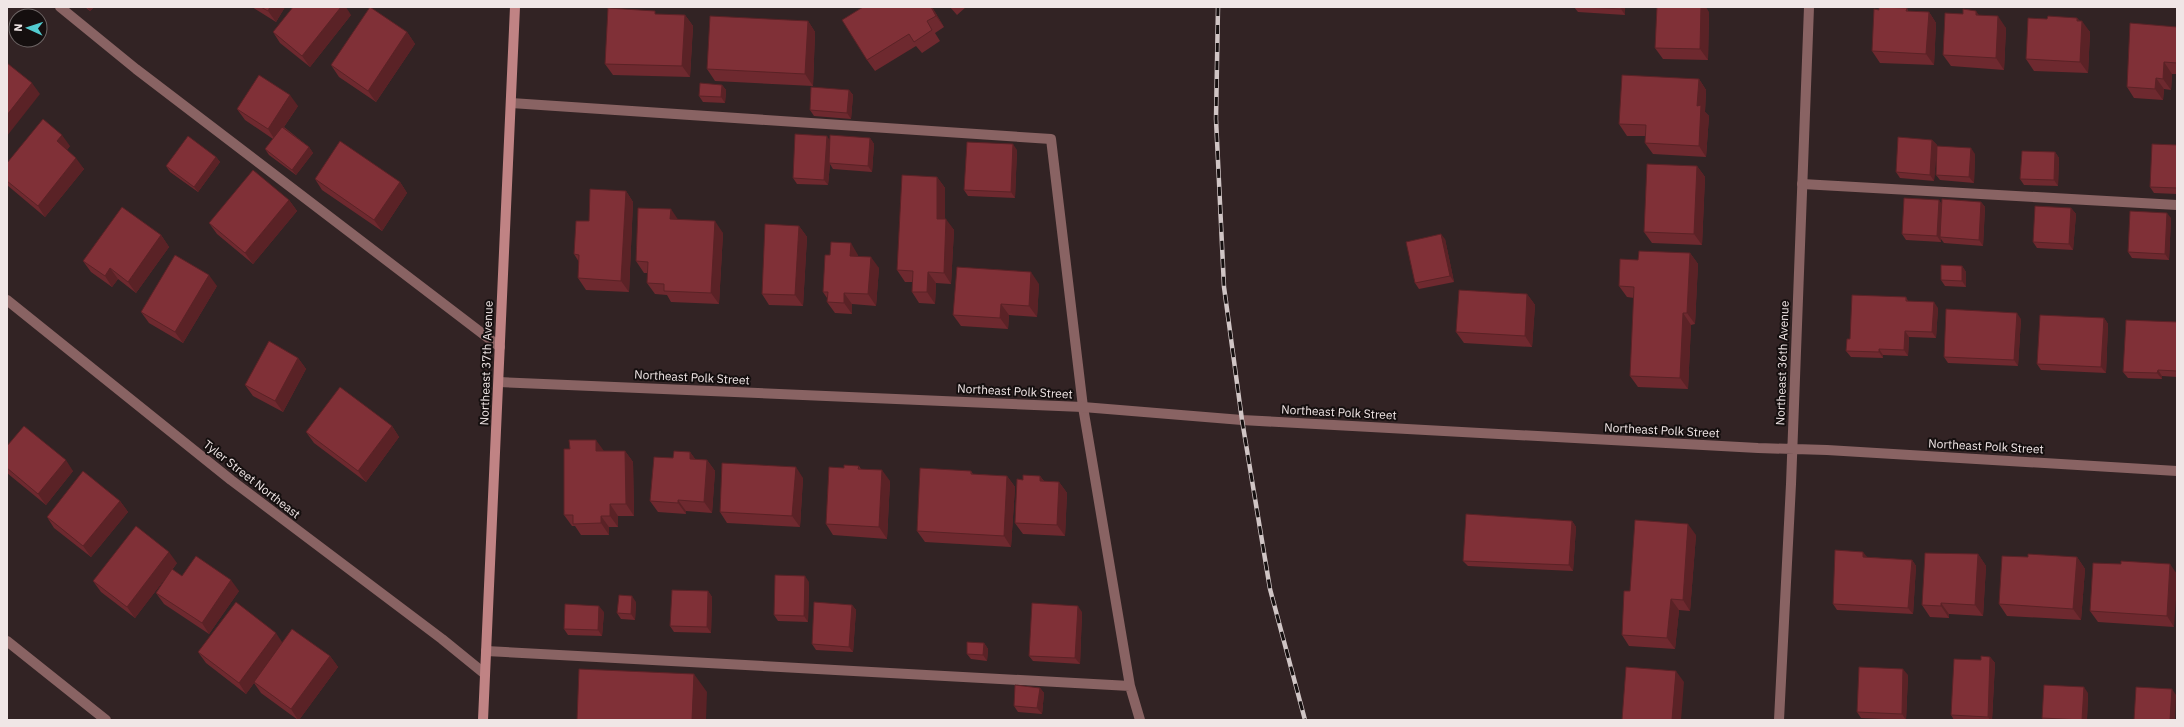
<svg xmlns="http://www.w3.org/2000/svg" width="2184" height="727" font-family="'IBM Plex Sans',sans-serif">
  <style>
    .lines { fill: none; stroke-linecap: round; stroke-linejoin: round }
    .lane { stroke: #896363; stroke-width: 10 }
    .street { stroke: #896363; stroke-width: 10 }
    .secondary { stroke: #c08384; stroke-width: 10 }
    .rail-casing { stroke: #d0c5c5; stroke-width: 4.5 }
    .rail { stroke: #150f0f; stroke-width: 3; stroke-dasharray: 9; stroke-linecap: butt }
    .wall { fill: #6e292f }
    .shaded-wall { fill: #5a2226 }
    .building { fill: #803037; stroke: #5a2226 }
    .labels { text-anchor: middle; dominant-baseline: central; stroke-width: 4; stroke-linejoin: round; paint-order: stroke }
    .street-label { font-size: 12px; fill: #f0e6e6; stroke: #150f0f }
  </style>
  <rect width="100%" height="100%" fill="#322324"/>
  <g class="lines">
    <!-- lane -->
    <path class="lane" d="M60 7 136 69 500 347
      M511 103 1051 139 1083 407 1130 686 1140 720
      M1802 184 2177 205
      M7 641 106 720
      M486 651 1130 686"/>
    <!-- street -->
    <path class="street" d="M7 300 231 480 442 639 485 674
      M499 382 1083 407 1242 420 1758 448 1827 450 2177 471
      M1779 720 1791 484 1809 7"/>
    <!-- secondary -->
    <path class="secondary" d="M483 720 515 7"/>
    <defs>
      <path id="rail" d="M1218 7 1216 119 1224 287 1242 420 1270 589 1305 720"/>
    </defs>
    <!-- rail casing -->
    <use href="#rail" class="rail-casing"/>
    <!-- rail -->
    <use href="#rail" class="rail"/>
  </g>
  <!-- wall -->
  <path class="wall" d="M85 7H94L90 11Z
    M252 7H285L276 22Z
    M863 7H932L944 27 935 33 940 41 922 53 916 46 875 71 867 60Z
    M950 7H966L957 15Z
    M1574 7H1625V15L1578 12Z
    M1907 8 1908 11 1929 12 1936 23 1934 65 1880 63 1872 51 1879 10Z
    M1709 12 1708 60 1663 59 1655 48Z
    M658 14 685 15 693 26 690 77 613 75 605 64Z
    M351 15 310 67 280 43 273 32Z
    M1979 15 2006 28 2004 70 1951 66 1943 55Z
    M2077 18 2090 32 2088 73 2034 71 2026 59 2047 19Z
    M808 21 815 32 813 86 715 81 707 69Z
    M2177 27V74H2172L2171 90 2164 89 2163 100 2134 98 2127 87Z
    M407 32 415 44 376 102 339 77 331 65Z
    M1699 79 1706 90 1705 112 1709 116 1706 157 1653 154 1645 143 1646 136H1627L1619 124Z
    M722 85 726 90 725 103 703 102 699 96Z
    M849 90 853 95 851 119 814 116 810 110Z
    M298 106 284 127 309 147 313 153 296 175 269 155 265 149 273 139 245 120 237 109Z
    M870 138 874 144 872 172 833 169 830 164 828 185 797 184 793 178 830 141Z
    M1932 140 1937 145 1934 181 1900 178 1896 172Z
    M2177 145V194L2154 193 2150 187Z
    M70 146 67 150 84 169 45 217 7 185V163Z
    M1017 150 1015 198 968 196 964 190Z
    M2055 152 2059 158 2058 186 2024 185 2020 179Z
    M1975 154 1974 183 1940 180 1936 175Z
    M216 157 220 162 198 192 170 172 166 166Z
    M1697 166 1705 177 1702 245 1652 243 1644 232Z
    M937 177 945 188V219L954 230 951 284 936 283 935 304 919 303 912 292V282H905L897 270Z
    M315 179 400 182 407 193 382 231 322 190Z
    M626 191 633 202 629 292 586 290 578 278 579 262 574 254 589 221Z
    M289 200 297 211 253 264 217 234 209 223Z
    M1939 200 1942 205 1981 202 1985 207 1983 246 1944 243 1941 239V242L1906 240 1902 234Z
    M2071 208 2076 214 2073 250 2037 248 2033 242Z
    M2171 218 2169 260 2132 258 2128 252Z
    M678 220 723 233 719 304 671 302 667 295 655 294 647 283 648 273H644L636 261Z
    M799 226 807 237 803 306 769 305 762 294Z
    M161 235 169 247 136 293 118 279 112 287 91 272 83 261Z
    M1445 239 1454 282 1419 289 1415 283Z
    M1690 253 1698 264 1695 324 1691 325 1688 389 1638 387 1630 376 1634 298 1627 297 1619 286 1638 260Z
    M830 255H858V256L879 268 876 306 852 304V314L835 313 827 302V298L823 292Z
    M1962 266 1966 272V287L1945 286 1941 280Z
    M1039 284 1037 317 1009 315 1008 329 961 326 953 315Z
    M217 286 183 343 149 323 141 312Z
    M1527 294 1535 305 1532 347 1464 343 1456 332Z
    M1906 297 1908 301 1938 308 1936 338 1909 337 1908 356 1883 355V358L1851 357 1846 351 1850 339Z
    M2104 318 2108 324 2106 373 2041 370 2037 364Z
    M2021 319 2018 366 1948 363 1944 357Z
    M2177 322V377L2162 376V379L2128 378 2123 372Z
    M298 358 306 369 283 412 253 396 245 385Z
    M392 426 399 437 366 482 314 443 306 432Z
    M7 446 73 471 46 505 7 473Z
    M603 451H625L633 462 634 516H618V527H609V535H581L575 526H572L564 515Z
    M690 452 695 459 707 460 715 471 712 513 686 511V514L658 512 650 501 673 458Z
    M859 466 861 469 890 481 887 539 833 535 826 524 844 468Z
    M971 471 973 474 1007 476 1015 487 1011 547 925 542 917 531Z
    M1040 476 1044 481 1059 482 1067 493 1065 536 1023 534 1015 523 1023 480Z
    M803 478 800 527 727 523 720 512Z
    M120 501 128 512 91 557 54 528 47 517Z
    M1572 521 1576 527 1573 571 1468 566 1463 561Z
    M1696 535 1690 611 1679 610 1675 649 1629 646 1622 635 1630 591Z
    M1978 554 1986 566 1983 616 1949 614V618L1930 617 1922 605Z
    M1867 557 1912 560 1916 566 1913 614 1837 610 1833 604Z
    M2028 557H2077L2085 569 2081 620 2007 616 1999 604Z
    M177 563 172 570 182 576 239 591 209 634 164 604 156 593 170 572 135 618 101 592 93 581Z
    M2121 564H2170L2174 627 2098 622 2090 611Z
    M809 582 808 622 778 621 774 615Z
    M708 591 712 597 711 633 674 632 670 626Z
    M636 602 635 620 621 619 617 613Z
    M852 605 856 610 853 652 816 650 812 644Z
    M604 612 602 636 568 635 564 629Z
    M1082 612 1080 664 1033 661 1029 656Z
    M282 642 330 656 338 667 299 720H298L261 693 254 683 246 694 206 663 198 652Z
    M984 643 988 649 987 661 971 659 967 654Z
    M1990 657 1995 663 1992 720H1954L1951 715Z
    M1908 675 1906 720 1861 718 1857 712Z
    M1040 688 1044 693 1042 714 1018 712 1014 706Z
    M2088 693 2087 720H2044L2042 718Z"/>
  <!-- shaded-wall -->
  <path class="shaded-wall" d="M87 7H94L90 11Z
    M270 7H285L276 22 268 11Z
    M341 7H346L351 15 310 67 302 56Z
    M931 7H932L944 27 936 16Z
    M1621 7H1625V15L1621 9Z
    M1701 7H1706L1709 12 1708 60 1700 49Z
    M1976 11 1984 22 1976 15Z
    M1929 12 1936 23 1934 65 1926 54Z
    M685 15 693 26 690 77 682 66Z
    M1998 16 2006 28 2004 70 1996 58Z
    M2077 18 2082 24V21L2090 32 2088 73 2080 62Z
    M808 21 815 32 813 86 805 74Z
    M407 32 415 44 376 102 368 91Z
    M2164 62 2172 74 2171 90 2163 79Z
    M2156 78 2164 89 2163 100 2155 89Z
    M1699 79 1706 90 1705 112 1709 116 1706 157 1699 146 1697 106Z
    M32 83 40 94 7 136V115Z
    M722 85 726 90 725 103 721 97Z
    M849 90 853 95 851 119 847 113Z
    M290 95 298 106 275 140 268 129Z
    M62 135 70 146 64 153 57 141Z
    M827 136 831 142 829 163 830 164 828 185 824 180Z
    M870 138 874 144 872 172 868 166Z
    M1932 140 1937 145 1934 181 1930 175Z
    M1013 144 1017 150 1015 198 1011 192Z
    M309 147 313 153 296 175 292 170Z
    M1971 148 1975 154 1974 183 1969 177Z
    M2055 152 2059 158 2058 186 2054 180Z
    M216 157 220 162 198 192 194 187Z
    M76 158 84 169 45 217 38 206Z
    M1697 166 1705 177 1702 245 1694 234Z
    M937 177 945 188V230L937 219Z
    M400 182 407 193 382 231 374 220Z
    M626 191 633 202 629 292 621 281Z
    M289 200 297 211 253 264 245 253Z
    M1939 200 1943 206 1940 237 1941 239V242L1937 236Z
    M1981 202 1985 207 1983 246 1979 240Z
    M2071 208 2076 214 2073 250 2069 244Z
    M671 209 679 221 670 219Z
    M2167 213 2171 218 2169 260 2165 254Z
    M946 219 954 230 951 284 944 273Z
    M715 221 723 233 719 304 711 293Z
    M799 226 807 237 803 306 795 295Z
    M1441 234 1445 239 1454 282 1450 276Z
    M161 235 169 247 136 293 128 282Z
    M851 243 858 255V267L850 256Z
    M1690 253 1698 264 1695 324 1687 313Z
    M871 257 879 268 876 306 868 294Z
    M1962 266 1966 272V287L1962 281Z
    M110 268 118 279 112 287 105 276Z
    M928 272 936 283 935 304 927 292Z
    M1031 272 1039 284 1037 317 1029 306Z
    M209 275 217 286 183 343 175 332Z
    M844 293 852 304V314L844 303Z
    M1527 294 1535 305 1532 347 1525 336Z
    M1934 302 1938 308 1936 338 1932 332Z
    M1001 304 1009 315 1008 329 1000 318Z
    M1683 313 1691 325 1688 389 1680 378Z
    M2017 313 2021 319 2018 366 2014 360Z
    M2104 318 2108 324 2106 373 2101 367Z
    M1905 331 1909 337 1908 356 1904 350Z
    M1879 349 1883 355V358L1879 352Z
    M298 358 306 369 283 412 275 401Z
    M2158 370 2162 376V379L2157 373Z
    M392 426 399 437 366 482 358 471Z
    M596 440 604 451H596Z
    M625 451 633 462 634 516 626 504Z
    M690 452 698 463 690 459Z
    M66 460 73 471 46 505 38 494Z
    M707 460 715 471 712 513 704 502Z
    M796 467 803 478 800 527 792 516Z
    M882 470 890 481 887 539 879 527Z
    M1007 476 1015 487 1011 547 1004 536Z
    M1040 476 1048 487 1040 481Z
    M1059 482 1067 493 1065 536 1057 525Z
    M678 500 686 511V514L678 503Z
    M120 501 128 512 91 557 83 546Z
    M610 504 618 516V527L610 516Z
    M601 516 609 527V535L601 523Z
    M1572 521 1576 527 1573 571 1569 565Z
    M1688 524 1696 535 1690 611 1683 600Z
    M169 552 177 563 135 618 127 607Z
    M1863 552 1868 558 1863 557Z
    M1978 554 1986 566 1983 616 1975 605Z
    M2077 557 2085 569 2081 620 2073 609Z
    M1912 560 1916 566 1913 614 1908 608Z
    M2170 564 2177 574V586L2174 627 2167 616Z
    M805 576 809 582 808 622 804 616Z
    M231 580 239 591 209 634 202 623Z
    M708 591 712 597 711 633 707 627Z
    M632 596 636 602 635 620 631 614Z
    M1671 599 1679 610 1675 649 1667 638Z
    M1941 603 1949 614V618L1941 606Z
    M852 605 856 610 853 652 849 647Z
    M599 606 604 612 602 636 598 630Z
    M1078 606 1082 612 1080 664 1075 658Z
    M276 633 284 645 254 682V683L246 694 239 683Z
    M984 643 988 649 987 661 983 655Z
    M330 656 338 667 299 720H298L291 709Z
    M1990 657 1995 663 1992 720H1990L1988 717Z
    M1903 669 1908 675 1906 720 1902 714Z
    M1676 671 1684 682 1681 720H1672Z
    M694 674 707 692 706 720H692Z
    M2084 687 2088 693 2087 720H2082Z
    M1040 688 1044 693 1042 714 1037 708Z
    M2172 689 2176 695 2175 720H2170Z"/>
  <!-- building -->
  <path class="building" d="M261 7H270L268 11Z
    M293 7H341L302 56 273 32Z
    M370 7 407 32 368 91 331 65Z
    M863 7H931L936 16 927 21 932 30 914 42 909 34 867 60 842 20Z
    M1584 7H1621V9Z
    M1657 7H1701L1700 49 1655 48Z
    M1879 7 1907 8 1906 11 1929 12 1926 54 1872 51 1874 9 1879 10Z
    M608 8 655 11V14L685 15 682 66 605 64Z
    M1963 9 1976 11V15L1998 16 1996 58 1943 55 1945 13 1963 14Z
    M710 16 808 21 805 74 707 69Z
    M2048 16 2077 18V21H2082L2080 62 2026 59 2028 18 2047 19Z
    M2130 23 2177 27V63L2164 62 2163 79 2156 78 2155 89 2127 87Z
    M7 63 32 83 7 115Z
    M259 75 290 95 268 129 237 109Z
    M1622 75 1699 79 1697 106 1701 105 1699 146 1645 143 1646 125 1619 124Z
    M700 83 722 85 721 97 699 96Z
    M811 87 849 90 847 113 810 110Z
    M43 119 62 135 57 141 76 158 38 206 7 181V163Z
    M282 127 309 147 292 170 265 149Z
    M795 134 827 136 824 180 793 178Z
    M830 135 870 138 868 166 829 163Z
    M188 136 216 157 194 187 166 166Z
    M1898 137 1932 140 1930 175 1896 172Z
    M340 141 400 182 374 220 315 179Z
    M967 142 1013 144 1011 192 964 190Z
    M2152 144 2177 145V188L2150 187Z
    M1937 146 1971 148 1969 177 1936 175Z
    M2022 151 2055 152 2054 180 2020 179Z
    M1647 164 1697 166 1694 234 1644 232Z
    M253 170 289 200 245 253 209 223Z
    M902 175 937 177V219H946L944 273 928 272 927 292H912L913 271 897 270Z
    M590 189 626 191 621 281 578 278 579 255 574 254 576 221H589Z
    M1904 198 1939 200 1937 236 1902 234Z
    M1942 199 1981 202 1979 240 1940 237Z
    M2035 206 2071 208 2069 244 2033 242Z
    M122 207 161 235 128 282 110 268 105 276 83 261Z
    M638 208 671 209 670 219 715 221 711 293 664 291V284L647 283 648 262 636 261Z
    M2130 211 2167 213 2165 254 2128 252Z
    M765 224 799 226 795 295 762 294Z
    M1441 234 1450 276 1415 283 1406 242Z
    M831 242 851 243 850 256 871 257 868 294 844 293V303L827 302 828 292H823L825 255H830Z
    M1639 251 1690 253 1687 313H1683L1680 378 1630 376 1634 287 1619 286 1620 259 1638 260Z
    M175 255 209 275 175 332 141 312Z
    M1941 265 1962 266V281L1941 280Z
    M957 267 1031 272 1029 306 1001 304 1000 318 953 315Z
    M1459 290 1527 294 1525 336 1456 332Z
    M1852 295 1906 297V301L1934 302 1932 332 1905 331 1904 350 1879 349V352L1846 351 1847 339H1850Z
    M1946 309 2017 313 2014 360 1944 357Z
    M2040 315 2104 318 2101 367 2037 364Z
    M2126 320 2177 322V371L2158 370 2157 373 2123 372Z
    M269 341 298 358 275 401 245 385Z
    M340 387 392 426 358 471 306 432Z
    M24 426 66 460 38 494 7 468V446Z
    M569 440H596V451H625L626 504H610V516H601V523L573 524V515H564V449H570Z
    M674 451 690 452V459L707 460 704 502 678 500V503L650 501 654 457 673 458Z
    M722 463 796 467 792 516 720 512Z
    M844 465 859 466 858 469 882 470 879 527 826 524 829 467 844 468Z
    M920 468 971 471V474L1007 476 1004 536 917 531Z
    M83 471 120 501 83 546 47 517Z
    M1023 475 1040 476V481L1059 482 1057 525 1015 523 1017 479 1023 480Z
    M1466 514 1572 521 1569 565 1463 561Z
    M1635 520 1688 524 1683 600 1671 599 1667 638 1622 635 1624 591H1630Z
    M136 526 169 552 127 607 93 581Z
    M1835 550 1863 552V557L1912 560 1908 608 1833 604Z
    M1925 553 1978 554 1975 605 1941 603V606L1922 605Z
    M2028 554 2077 557 2073 609 1999 604 2002 556 2028 557Z
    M196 556 231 580 202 623 156 593 172 569 182 576Z
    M2121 561 2170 564 2167 616 2090 611 2093 563 2121 564Z
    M775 575 805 576 804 616 774 615Z
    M672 590 708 591 707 627 670 626Z
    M619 595 632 596 631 614 617 613Z
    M236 602 276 633 239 683 198 652Z
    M814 602 852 605 849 647 812 644Z
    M1032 603 1078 606 1075 658 1029 656Z
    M565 604 599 606 598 630 564 629Z
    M292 629 330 656 291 709 254 682Z
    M967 642 984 643 983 655 967 654Z
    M1981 656 1990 657 1988 717 1951 715 1954 659 1981 660Z
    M1626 667 1676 671 1672 720H1622Z
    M1859 667 1903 669 1902 714 1857 712Z
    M579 669 694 674 692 720H577Z
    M1015 685 1040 688 1037 708 1014 706Z
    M2044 685 2084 687 2082 720 2042 718Z
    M2136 687 2172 689 2170 720H2134Z"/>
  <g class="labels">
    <!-- street labels -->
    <g class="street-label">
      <text transform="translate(486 363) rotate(-88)">Northeast 37th Avenue</text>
      <text transform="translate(1782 363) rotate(-88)">Northeast 36th Avenue</text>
      <text transform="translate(692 377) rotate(3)">Northeast Polk Street</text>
      <text transform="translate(1015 391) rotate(3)">Northeast Polk Street</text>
      <text transform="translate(1339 412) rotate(3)">Northeast Polk Street</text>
      <text transform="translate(1662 430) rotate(3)">Northeast Polk Street</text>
      <text transform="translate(1986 446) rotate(3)">Northeast Polk Street</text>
      <text transform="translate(252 479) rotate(38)">Tyler Street Northeast</text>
    </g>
  </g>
  <!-- border -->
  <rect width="2184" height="727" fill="none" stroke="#f0e6e6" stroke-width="16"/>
  <!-- north arrow -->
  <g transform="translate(28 28) rotate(273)"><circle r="19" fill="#150f0f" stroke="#6d6565"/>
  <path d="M0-3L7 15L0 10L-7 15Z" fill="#52ccd0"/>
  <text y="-6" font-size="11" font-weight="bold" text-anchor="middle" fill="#f0e6e6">N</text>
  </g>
</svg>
